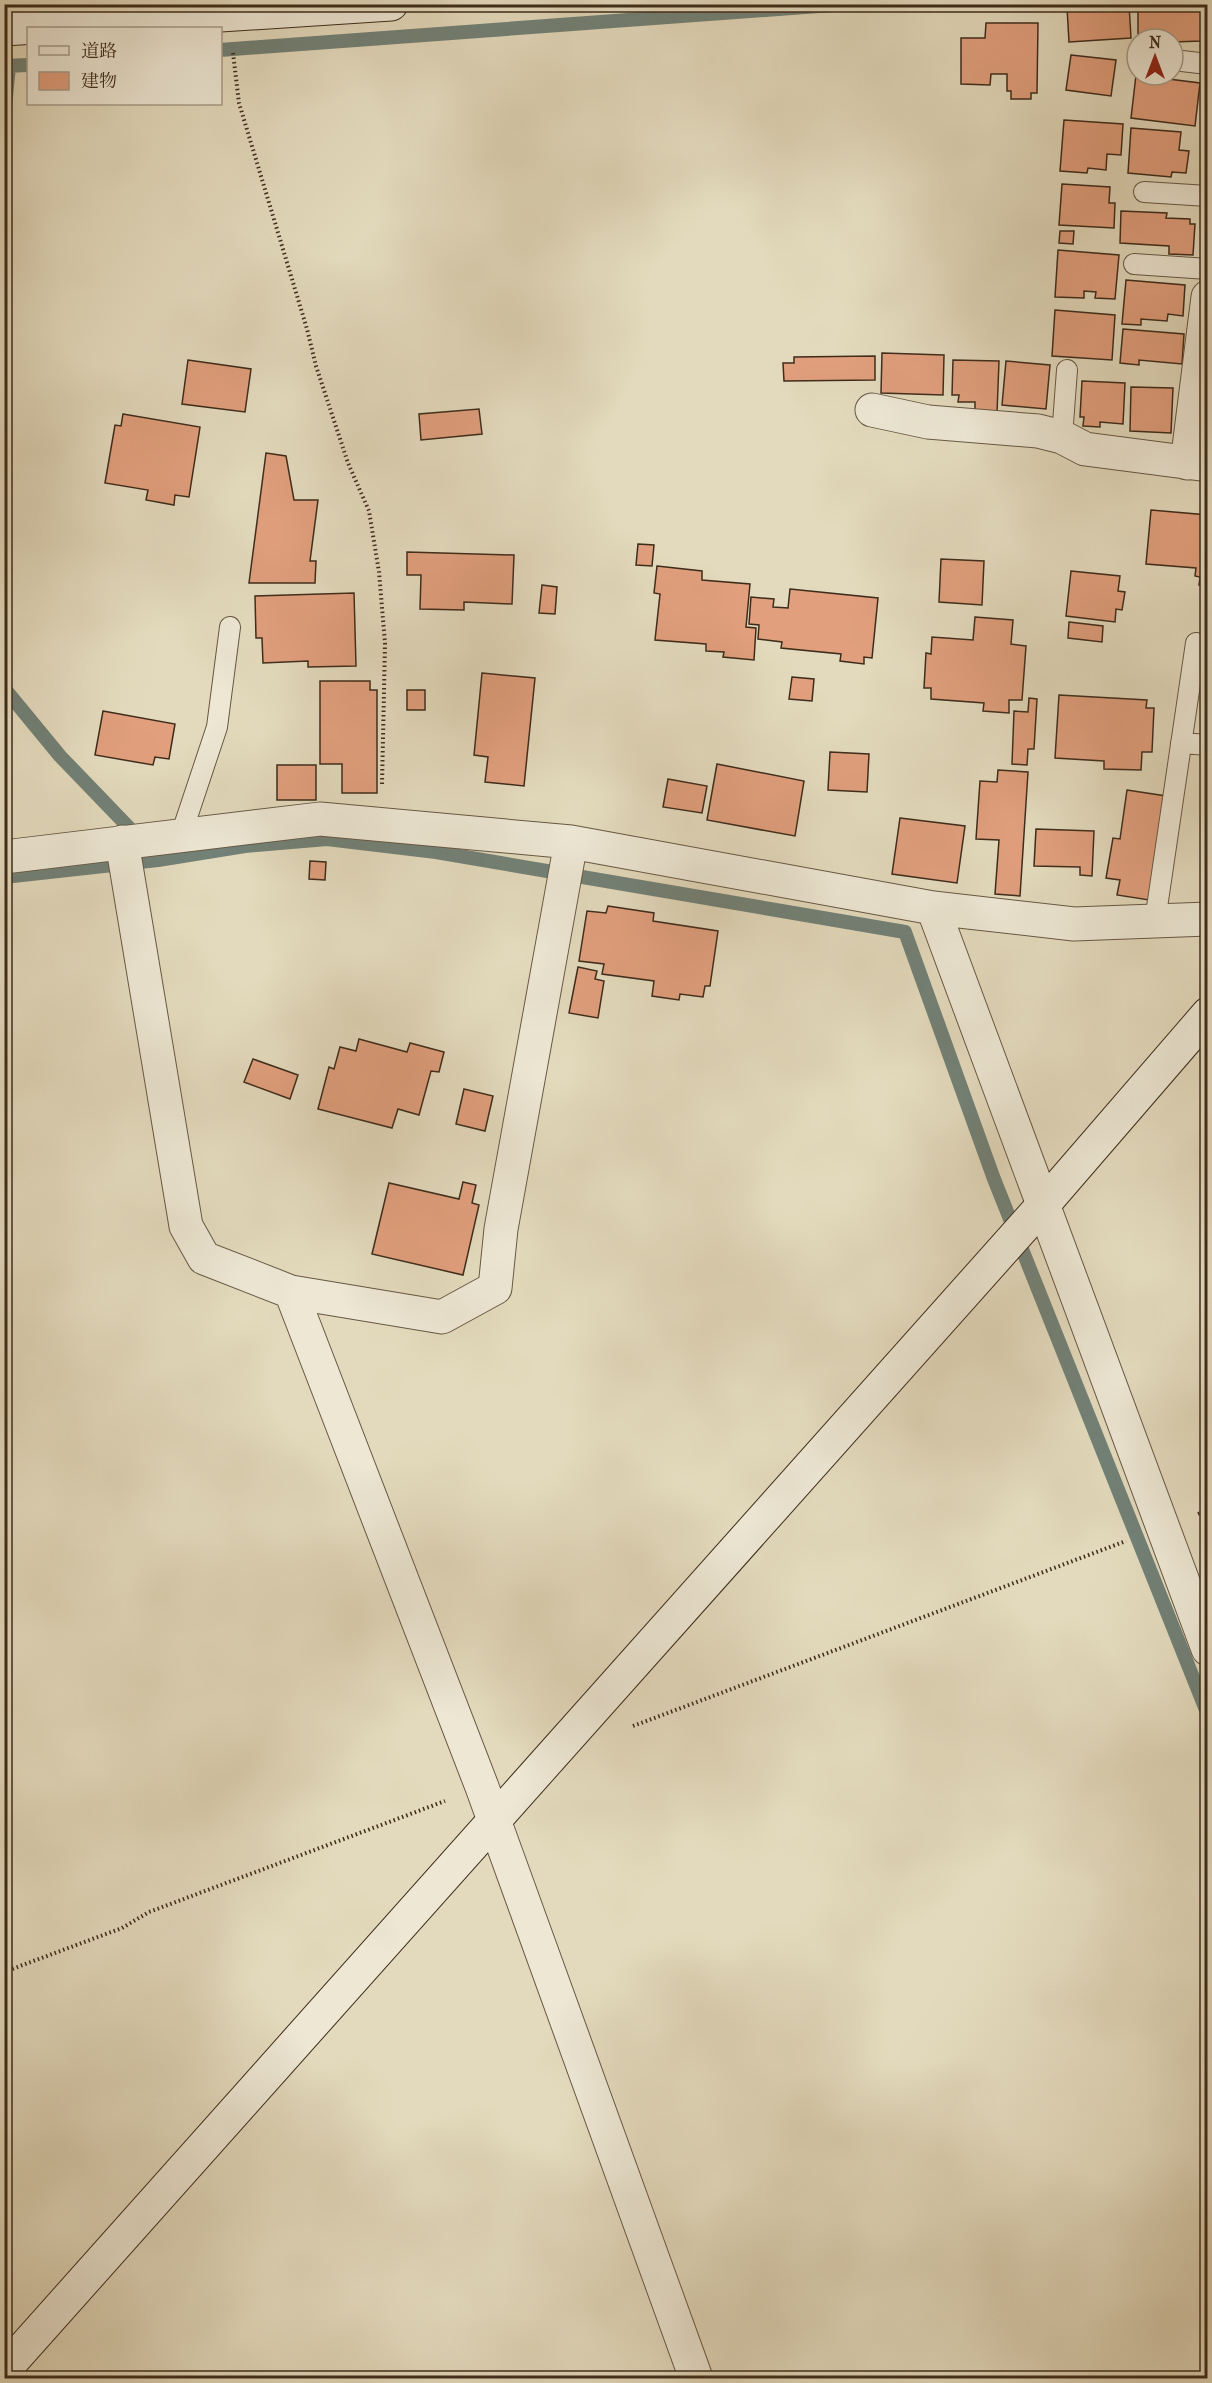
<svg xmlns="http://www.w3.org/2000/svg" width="1212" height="2383" font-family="'IM FELL French Canon','Noto Serif JP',serif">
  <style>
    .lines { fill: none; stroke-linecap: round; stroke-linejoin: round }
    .stream { stroke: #728177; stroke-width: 14 }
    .building { fill: #e19f7d; stroke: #3e2c1b; stroke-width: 1.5 }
    .lane-casing { stroke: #675844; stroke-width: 22 }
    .street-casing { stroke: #675844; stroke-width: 35 }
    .secondary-casing { stroke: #3e2c1b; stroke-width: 35 }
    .path { stroke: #3e2c1b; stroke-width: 4; stroke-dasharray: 1.5 3; stroke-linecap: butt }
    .lane { stroke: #ede7d4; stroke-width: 20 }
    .street { stroke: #ede7d4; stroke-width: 33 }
    .secondary { stroke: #ede7d4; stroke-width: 33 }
  </style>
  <rect width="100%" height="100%" fill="#e3dabd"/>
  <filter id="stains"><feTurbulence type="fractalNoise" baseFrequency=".00333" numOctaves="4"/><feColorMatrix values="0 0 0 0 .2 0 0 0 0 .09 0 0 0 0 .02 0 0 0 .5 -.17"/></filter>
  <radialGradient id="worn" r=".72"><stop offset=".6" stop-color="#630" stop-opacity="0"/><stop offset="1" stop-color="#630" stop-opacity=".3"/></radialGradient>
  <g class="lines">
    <!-- stream -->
    <path class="stream" d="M220 50 846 4
      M4 66 28 65
      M4 117 9 66
      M4 688 60 756 139 838
      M4 877 158 860 245 846 327 839 436 852 905 932 994 1179 1208 1715"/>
  </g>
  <!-- building -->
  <path class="building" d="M1129 4 1131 38 1069 42 1067 7Z
    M1148 4H1208V34H1201V41L1173 42V39H1162V34H1138V9H1148Z
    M986 23H1038L1037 93H1031V99H1011V91H1007V74H991L990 85 961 84V38H985Z
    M1071 55 1116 60 1111 96 1066 90Z
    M1136 75 1200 83 1195 126 1131 118Z
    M1064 120 1123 124 1121 155 1107 154 1106 170 1088 168 1087 173 1060 171Z
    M1131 128 1181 132 1179 150 1189 151 1186 173 1172 172 1171 177 1128 173Z
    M1062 184 1110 187 1109 203H1115L1114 228 1059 225Z
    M1121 211 1167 213 1166 218 1190 219V224H1195L1193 255 1169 254V246L1120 243Z
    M1060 231H1074L1073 244 1059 243Z
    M1058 250 1119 255 1115 299 1095 298 1096 292 1084 291V298L1055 297Z
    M1126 280 1185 285 1183 316 1168 314 1167 321 1141 319V325L1122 324Z
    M1055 310 1115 315 1112 360 1052 356Z
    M1123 329 1184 334 1182 364 1139 360V365L1120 363Z
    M882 353 944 355 943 395 881 393Z
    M875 356V380L784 381 783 363H794V357Z
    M188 360 251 369 245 412 182 404Z
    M953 360 999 361 997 413 975 412V402H958L959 395H952Z
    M1006 361 1050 365 1046 409 1002 405Z
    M1082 381 1125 383 1123 424 1100 422V427L1083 426 1084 417H1080Z
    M1131 387 1173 388 1171 433 1130 431Z
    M479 409 482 434 421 440 419 414Z
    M123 414 200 427 189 497 175 495 174 505 146 500 148 490 105 483 115 425 121 426Z
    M266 453 286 456 294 500H318L310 561H316L315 583H249Z
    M1151 510 1208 515V585H1199L1200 577 1195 576 1196 568 1146 564Z
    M638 544 654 545 652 566 636 565Z
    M407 552 514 555 512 604 464 602V610L420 609 421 575H407Z
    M941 559 984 561 982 605 939 602Z
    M657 566 702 571V580L750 584 746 627 756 628 754 660 723 657 724 652 706 651V644L655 640 660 594 654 593Z
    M1071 571 1120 576 1118 591 1125 592 1122 610 1116 609 1115 622 1066 616Z
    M542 585 557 587 555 614 539 613Z
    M790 589 878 598 872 658 864 657V664L840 661 841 654 781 648 782 642 758 639 759 625 749 624 751 597 774 599 773 607 788 608Z
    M354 593 356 666 308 667V661L263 663 262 638H256L255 596Z
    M975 617 1013 620 1011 644 1026 646 1022 700H1009V713L983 711 984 703 931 699V688H924L926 653 931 654 932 637 973 640Z
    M1069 622 1103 626 1102 642 1068 638Z
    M482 673 535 678 524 786 485 782 488 757 474 755Z
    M792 677 814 679 812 701 789 699Z
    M320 681H370V690H377V793H342V764H320Z
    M407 690H425V710H407Z
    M1059 695 1147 700 1146 708H1154L1152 752H1142L1141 770 1104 769V761L1055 758Z
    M1029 698 1037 699 1034 749H1028L1027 765 1012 764 1014 711 1028 712Z
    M103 711 175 724 169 759 155 757 153 765 95 755Z
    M830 752 869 754 867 792 828 790Z
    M717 764 804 781 795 836 707 820Z
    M277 765H316V800H277Z
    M998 770 1028 772 1020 896 995 894 999 840 976 839 980 781 997 782Z
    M668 779 707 786 702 813 663 807Z
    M1127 790 1166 796 1149 900 1117 895 1120 880 1106 878 1113 838 1120 839Z
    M900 818 965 826 957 883 892 874Z
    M1036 829 1094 831 1092 876 1080 875V867L1034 866Z
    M310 861 326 862 325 880 309 879Z
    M608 906 654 913 653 921 718 931 710 986H705L703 997 680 994 679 1000 652 996 654 981 602 974 604 964 579 961 587 911 606 913Z
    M578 967 597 971 595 979 604 981 598 1018 569 1013Z
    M359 1039 407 1052 410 1043 444 1052 439 1072 431 1071 419 1115 398 1109 392 1128 318 1109 329 1067 334 1069 340 1047 356 1051Z
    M253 1059 298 1075 290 1099 244 1082Z
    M464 1089 493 1096 485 1131 456 1124Z
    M463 1182 476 1185 472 1203 479 1205 463 1275 372 1254 389 1183 459 1199Z"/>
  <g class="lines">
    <defs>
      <path id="lane" d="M1173 60 1208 64
        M1144 192 1208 196
        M1134 264 1208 269
        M1062 437 1067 370
        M1181 743 1208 745
        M181 835 217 727 230 627
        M1155 921 1196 643 1208 646"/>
      <path id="street" d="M872 410 928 422 1038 431 1062 437 1085 449 1208 465
        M1187 463 1208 297
        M122 842 186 1226 204 1258 291 1292 482 1787 696 2378
        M4 857 320 819 571 842 933 908 1074 924 1208 919
        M933 908 1208 1649
        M291 1292 442 1317 495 1288 501 1229 571 842"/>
      <path id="secondary" d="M4 29 391 4
        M4 2370 1043 1205 1208 1014"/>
    </defs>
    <!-- lane casing -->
    <use href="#lane" class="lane-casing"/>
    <!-- street casing -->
    <use href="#street" class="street-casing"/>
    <!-- secondary casing -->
    <use href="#secondary" class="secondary-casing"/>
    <!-- path -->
    <path class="path" d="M233 53 239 103 307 329 316 366 348 463 369 511 379 572 385 643 382 785
      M1198 1514 1208 1510
      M633 1726 1126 1541
      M4 1972 122 1928 149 1912 445 1801"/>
    <!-- lane -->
    <use href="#lane" class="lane"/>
    <!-- street -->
    <use href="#street" class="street"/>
    <!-- secondary -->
    <use href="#secondary" class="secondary"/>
  </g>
  <!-- margin -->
  <rect width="1212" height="2383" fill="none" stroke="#e3dabd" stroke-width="24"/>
  <rect x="6" y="6" width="1200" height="2371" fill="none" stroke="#3e2c1b" stroke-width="3"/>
  <rect x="12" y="12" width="1188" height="2359" fill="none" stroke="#3e2c1b" stroke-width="1.5"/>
  <!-- legend -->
  <rect x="27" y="27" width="195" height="78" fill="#ede7d4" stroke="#a79c8a" stroke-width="1.5"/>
  <rect x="39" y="46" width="30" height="9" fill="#ede7d4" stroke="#a79c8a" stroke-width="1.5"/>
  <text x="81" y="57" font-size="18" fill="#3e2c1b">道路</text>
  <rect x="39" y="72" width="30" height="18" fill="#e19f7d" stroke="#a79c8a" stroke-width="1.5"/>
  <text x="81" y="87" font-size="18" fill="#3e2c1b">建物</text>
  <!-- north arrow -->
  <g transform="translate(1155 57)"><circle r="28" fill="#ede7d4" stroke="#a79c8a" stroke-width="1.5"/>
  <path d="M0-4.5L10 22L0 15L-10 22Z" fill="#8f2418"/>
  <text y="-9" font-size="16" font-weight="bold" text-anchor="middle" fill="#3e2c1b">N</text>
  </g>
  <rect width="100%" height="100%" filter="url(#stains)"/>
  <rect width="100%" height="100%" fill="url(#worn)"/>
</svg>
